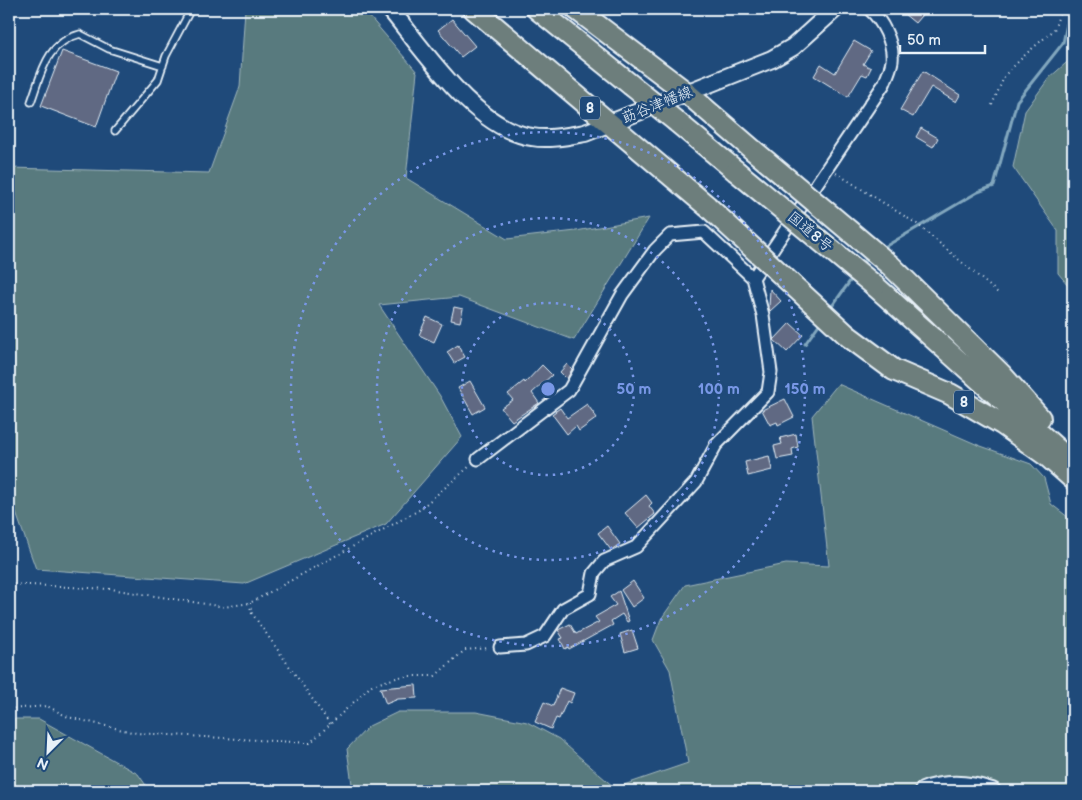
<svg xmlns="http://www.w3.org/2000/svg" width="1082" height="800" font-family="'Balsamiq Sans','Klee One',sans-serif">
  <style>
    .green { fill: #587a7e; stroke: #a0b6bb }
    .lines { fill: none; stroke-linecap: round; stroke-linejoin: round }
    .stream { stroke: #82a7be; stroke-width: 3 }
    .building { fill: #606983; stroke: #e8f1f8 }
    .lane-casing { stroke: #e8f1f8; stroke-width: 9 }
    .street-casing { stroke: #e8f1f8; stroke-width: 15 }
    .secondary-casing { stroke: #e8f1f8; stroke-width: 20 }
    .highway-casing { stroke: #e8f1f8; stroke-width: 24 }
    .path { stroke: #e8f1f8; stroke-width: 2; stroke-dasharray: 1 4; stroke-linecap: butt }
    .lane { stroke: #1f4a7a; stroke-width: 5.5 }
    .street { stroke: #1f4a7a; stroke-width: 11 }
    .secondary { stroke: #1f4a7a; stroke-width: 16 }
    .highway { stroke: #6d7e7c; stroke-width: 20 }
    .highway-bridge-casing { stroke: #e8f1f8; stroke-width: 24; stroke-linecap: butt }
    .highway-bridge { stroke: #6d7e7c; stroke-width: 20 }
    .ring { fill: none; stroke: #7897e6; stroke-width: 2.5; stroke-dasharray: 2.5 5 }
    .labels { text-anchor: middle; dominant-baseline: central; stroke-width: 5; stroke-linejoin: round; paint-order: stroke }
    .shield { fill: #1f4a7a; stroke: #acbfd2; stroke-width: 1 }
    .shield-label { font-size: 14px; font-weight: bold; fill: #e8f1f8 }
    .street-label { font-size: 15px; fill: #e8f1f8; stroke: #1f4a7a }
    .centre { fill: #7897e6; stroke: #1f4a7a; stroke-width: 2.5 }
    .ring-label { font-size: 15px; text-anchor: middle; font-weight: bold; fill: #7897e6; stroke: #1f4a7a; stroke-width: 5; stroke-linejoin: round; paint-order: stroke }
  </style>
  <rect width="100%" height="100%" fill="#1f4a7a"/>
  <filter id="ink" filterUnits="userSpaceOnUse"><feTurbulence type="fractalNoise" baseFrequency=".02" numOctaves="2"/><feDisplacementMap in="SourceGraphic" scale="10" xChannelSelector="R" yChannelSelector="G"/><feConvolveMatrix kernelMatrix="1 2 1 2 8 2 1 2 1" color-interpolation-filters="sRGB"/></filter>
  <g filter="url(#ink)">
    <!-- green -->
    <path class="green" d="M245 9H363L417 72 406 178 507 239 576 231 649 218 574 340 459 297 379 305 440 396 462 437 386 524 244 584 36 569 9 493V168L209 173 240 87Z
      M1073 57V291L1058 273V231L1013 167 1025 111 1049 78Z
      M838 384 978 445 1031 464 1044 478 1051 504 1073 521V791H353L347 749 369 726 398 712H476L527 722 559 739 615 788 688 763 670 670 653 640 661 619 685 585 786 564 829 566 812 416Z
      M9 719H39L138 774 150 791H9Z"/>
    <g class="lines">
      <!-- stream -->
      <path class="stream" d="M881 249 978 192 994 186 1017 101 1063 43 1070 9
        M861 266 869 255
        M830 309 853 277
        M805 344 822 320"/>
    </g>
    <!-- building -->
    <path class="building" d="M898 9H927L915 23Z
      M452 19 475 46 461 57 438 30Z
      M854 41 871 51 863 64 871 68 867 76 862 74 848 97 814 76 821 64 835 73Z
      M62 51 116 71 96 127 41 106Z
      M923 71 960 95 956 102 931 87 913 117 900 110Z
      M921 128 938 138 933 147 916 137Z
      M770 289 781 301 770 311 769 308Z
      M454 307 463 309 460 322 451 320Z
      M427 317 442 324 434 342 419 335Z
      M790 323 803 335 787 352 774 340Z
      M458 345 465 357 454 363 447 352Z
      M567 364 572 369 567 379 560 372Z
      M542 365 552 375 532 393 539 403 512 421 501 408 513 400 508 394 524 381 525 383Z
      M470 381 485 407 473 414 458 388Z
      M785 399 794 417 778 425 777 422 770 425 762 410Z
      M587 404 597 418 579 431 576 426 567 434 552 414 560 408 567 418Z
      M796 434 798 447 792 449 793 456 777 459 774 446 782 444 780 438Z
      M769 456 772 470 748 476 745 462Z
      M646 495 652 503 649 506 655 514 638 528 625 513Z
      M607 526 620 544 611 550 598 533Z
      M633 581 644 598 632 607 621 590Z
      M619 591 629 621 627 622 622 614 611 621 613 625 569 649 568 647 565 649 560 639 563 638 558 630 570 624 576 634 599 622 595 617 616 605 610 597Z
      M632 630 638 648 625 652 620 634Z
      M416 685 417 698 398 699 386 704 380 688Z
      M560 688 574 693 570 703 567 701 559 719 556 718 551 729 535 722 544 702 553 706Z"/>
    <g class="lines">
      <defs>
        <path id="lane" d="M31 102C42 72 46 43 80 34L109 49 163 66
          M115 131 158 80 166 56 191 9"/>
        <path id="street" d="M478 459 569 390 622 295 655 250 670 235 704 232 753 278
          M500 647 526 645 545 636 563 609 590 594 594 573 604 561 636 547 696 482 716 445 768 392 771 372 763 315 753 278 884 84C887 77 891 68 892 61 894 43 882 20 869 9"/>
        <path id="secondary" d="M390 9C424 50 475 129 532 137 549 140 568 136 585 133L772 59 793 47 835 9
          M923 791C945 782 970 784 992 791"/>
        <path id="highway" d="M474 9 707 206
          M537 9 631 85
          M576 9 687 93 753 150
          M677 122 736 171
          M891 266 1001 374 1040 418
          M875 286 1067 458
          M848 336 894 370 950 394 1002 424 1047 456 1073 479"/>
      </defs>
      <!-- lane casing -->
      <use href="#lane" class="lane-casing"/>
      <!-- street casing -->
      <use href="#street" class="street-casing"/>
      <!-- secondary casing -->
      <use href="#secondary" class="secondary-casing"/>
      <!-- highway casing -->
      <use href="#highway" class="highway-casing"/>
      <!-- path -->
      <path class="path" d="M992 105 1005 75 1027 53 1054 30 1061 9
        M836 173 917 224 998 293
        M9 584 111 589 224 607 250 603 419 510 470 466
        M250 603 251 612 330 724
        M9 709 47 706 68 717 136 733 310 743 372 685 403 676H435L465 650 490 648"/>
      <!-- lane -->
      <use href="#lane" class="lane"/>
      <!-- street -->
      <use href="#street" class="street"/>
      <!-- secondary -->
      <use href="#secondary" class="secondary"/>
      <!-- highway -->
      <use href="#highway" class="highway"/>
      <defs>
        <path id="highway-bridge" d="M631 85 677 122
          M753 150 891 266
          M736 171 875 286
          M707 206 848 336"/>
      </defs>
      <!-- highway-bridge casing -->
      <use href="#highway-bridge" class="highway-bridge-casing"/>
      <!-- highway-bridge -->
      <use href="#highway-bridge" class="highway-bridge"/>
    </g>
  </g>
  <!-- distance rings -->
  <g class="ring">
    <circle cx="548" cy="389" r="86"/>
    <circle cx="548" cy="389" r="171"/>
    <circle cx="548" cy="389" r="257"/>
  </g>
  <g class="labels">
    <!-- shield labels -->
    <g class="shield">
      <rect x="580" y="96.5" width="20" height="23" rx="4"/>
      <rect x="954" y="390.5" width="20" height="23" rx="4"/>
    </g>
    <g class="shield-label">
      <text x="590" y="108">8</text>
      <text x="964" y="402">8</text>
    </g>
    <!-- street labels -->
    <g class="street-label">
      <text transform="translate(657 105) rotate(-22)">莇谷津幡線</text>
      <text transform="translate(810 232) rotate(40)">国道8号</text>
    </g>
  </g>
  <circle cx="548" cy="389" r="8" class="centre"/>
  <g class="ring-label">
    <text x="634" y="394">50 m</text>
    <text x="719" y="394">100 m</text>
    <text x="805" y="394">150 m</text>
  </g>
  <!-- margin -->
  <rect width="1082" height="800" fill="none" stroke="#1f4a7a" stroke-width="30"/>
  <rect x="15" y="15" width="1052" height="770" fill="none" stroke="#e8f1f8" stroke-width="2" filter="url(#ink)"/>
  <!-- north arrow -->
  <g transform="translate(48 752) rotate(204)" stroke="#1f4a7a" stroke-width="4" paint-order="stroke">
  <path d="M0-4L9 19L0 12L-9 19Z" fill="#e8f1f8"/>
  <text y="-8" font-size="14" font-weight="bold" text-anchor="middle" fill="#e8f1f8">N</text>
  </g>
  <!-- scale -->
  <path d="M900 45v8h85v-8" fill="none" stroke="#e8f1f8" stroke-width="2.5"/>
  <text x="907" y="45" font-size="15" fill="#e8f1f8" stroke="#1f4a7a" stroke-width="4" paint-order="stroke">50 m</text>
</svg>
